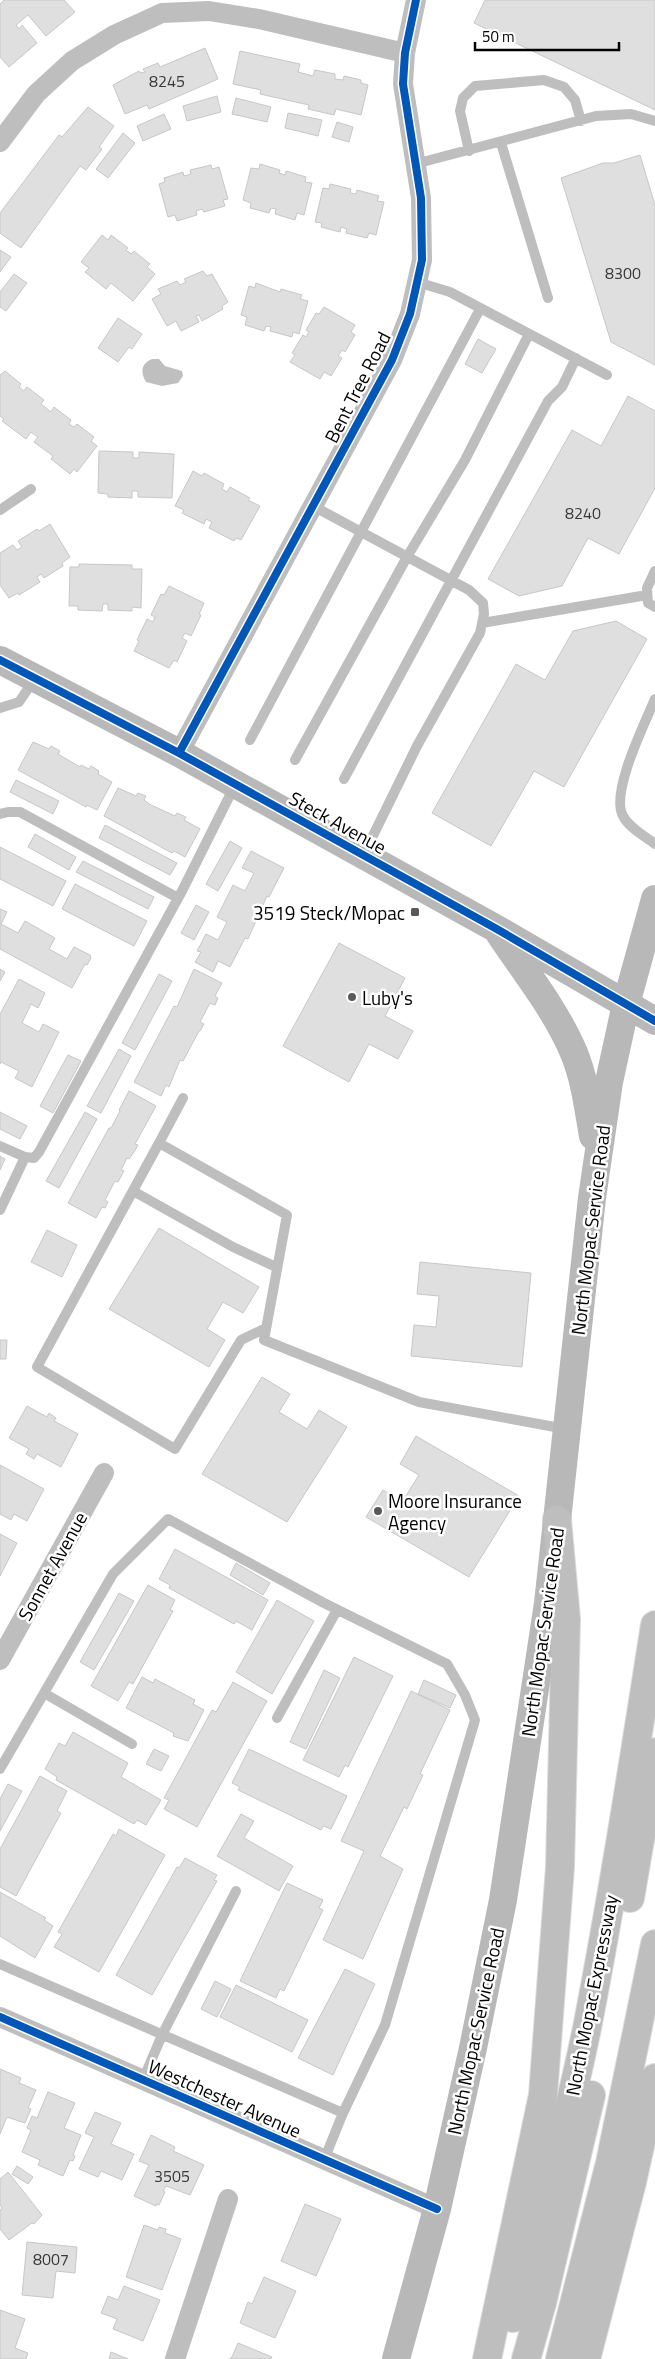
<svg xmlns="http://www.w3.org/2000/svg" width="655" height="2359" font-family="'Titillium Web',sans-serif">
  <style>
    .water { fill: #bfbfbf }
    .building { fill: #dfdfdf; stroke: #c7c7c7 }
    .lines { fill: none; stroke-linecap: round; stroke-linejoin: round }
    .highway-casing { stroke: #dbdbdb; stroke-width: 30 }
    .lane { stroke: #bebebe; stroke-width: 10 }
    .street { stroke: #bebebe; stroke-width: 20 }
    .secondary { stroke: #b8b8b8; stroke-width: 28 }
    .highway { stroke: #bebebe; stroke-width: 28 }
    .cycleway-casing { stroke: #fff; stroke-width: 11 }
    .cycleway { stroke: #0057b8; stroke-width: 8 }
    .poi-dot { fill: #595959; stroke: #fff; stroke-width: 2 }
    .labels { text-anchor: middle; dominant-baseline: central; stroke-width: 5; stroke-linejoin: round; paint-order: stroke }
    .number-label { font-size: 16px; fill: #383838 }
    .street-label { font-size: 19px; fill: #000; stroke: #fff }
    .poi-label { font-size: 19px; fill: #000; stroke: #fff; text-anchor: start }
  </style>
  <rect width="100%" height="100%" fill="#fff"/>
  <!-- water -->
  <path class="water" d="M152 359H159L165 366 182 371 183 376 178 383 162 386 146 382C141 373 140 364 152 359Z"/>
  <!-- building -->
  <path class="building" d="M4 0H64L75 12 46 36 28 15 16 25 19 29 22 25 37 43 9 67 0 57V4Z
    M485 0H655V110L474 23Z
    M205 48 218 79 149 109 147 105 125 114 113 85 139 71 140 73 145 72 143 69 158 63 160 67Z
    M240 51 300 64 298 72 313 76 315 70 335 74V79L343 80 344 76 361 80V83L368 85 361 115 336 109 334 115 308 109 309 105 260 94 261 90 233 84Z
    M217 96 221 112 187 121 183 106Z
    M236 98 271 107 267 122 232 114Z
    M88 107 114 126 99 147 102 149 86 170 80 166 21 248 0 233V213L59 135 62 137Z
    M288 113 322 120 318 136 285 128Z
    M164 114 171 129 143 141 137 126Z
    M337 122 353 127 349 142 332 137Z
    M123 133 135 143 108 178 96 169Z
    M640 155 655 205V365L611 342 561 178 603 163H614Z
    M260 164 280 170 279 173 285 175 286 171 306 177 305 182 312 183 304 215 297 213 295 220 275 214 276 209 271 208 269 213 250 208 251 203 243 200 251 168 259 169Z
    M211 165 212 169 219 167 228 199 223 200 225 206 204 212 202 209 196 211 197 215 177 221 175 215 168 217 159 184 165 182 164 178 183 172 184 176 191 174 190 170Z
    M330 184 351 189 350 193 356 194 357 190 379 196 377 201 384 202 376 235 369 233 367 238 346 233 347 229 341 227 340 232 321 227 322 223 315 222 323 188 329 189Z
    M102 235 108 240 111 235 128 248 126 250 131 254 134 251 150 264 147 267 155 274 133 301 111 283 106 289 85 272 89 268 81 262Z
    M0 250 11 257 0 272Z
    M203 271 207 276 212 274 228 302 222 306 223 309 202 321 199 315 196 316 199 322 181 331 176 321 167 326 152 299 161 294 158 289 177 281 180 285 186 282 184 279Z
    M14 274 27 283 6 311 0 307V292Z
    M256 283 280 292 281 289 302 295 300 299 308 301 299 334 293 332 292 337 270 331 271 327 266 326 264 331 245 325 247 317 241 315 249 286 255 288Z
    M324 307 355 325 351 332 355 335 345 352 342 350 338 356 342 358 331 376 324 372 320 379 290 362 295 355 292 353 303 335 306 337 309 332 306 330 316 313 319 314Z
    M118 318 142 334 132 349 129 347 118 362 98 348Z
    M478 339 496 349 482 373 465 364Z
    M5 371 21 384 19 387 24 391 27 387 44 400 41 404 51 412 54 407 71 420 69 424 74 427 77 424 94 437 91 441 97 446 77 472 74 469 70 474 51 459 53 456 34 442 38 437 31 432 26 439 2 421 4 419 0 416V375Z
    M628 396 655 411V488L619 554 588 538 562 586 519 596 488 579 572 430 601 446Z
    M99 451 133 452V458H139V452L174 454 172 498 138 497V491H132V498L108 497V494L98 493Z
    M193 471 202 476 204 473 224 484 222 489 227 492 230 487 250 498 248 500 260 506 241 540 236 538 234 541 209 528 212 522 206 519 204 524 182 513 184 510 175 506Z
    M50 524 70 557 62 563 63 566 44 578 41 574 37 577 40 582 19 595 18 593 9 598 0 585V553L13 545 17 550 22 547 18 541 37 529 39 531Z
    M79 564 132 565V569H142L141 608 132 607V611L108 610V604H103L102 611 78 610V606H69L70 567H79Z
    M169 586 204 603 199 614 201 615 191 636 185 633 182 638 187 641 177 662 174 660 169 668 134 651 139 641 137 640 147 619 153 622 155 617 151 615 161 594 164 595Z
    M616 621 647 639 564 787 534 771 491 846 432 813 516 664 545 680 573 631Z
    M33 742 49 749 51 746 60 751 58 754 80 767 81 765 89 769 91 766 99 771 98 774 112 782 97 810 87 805 86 807 18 770Z
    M16 780 59 801 53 814 10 792Z
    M118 788 136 796 138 793 146 796 144 800 151 805 175 816 177 813 186 817 184 820 200 829 185 857 174 851 172 853 104 816Z
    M105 825 177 863 170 875 99 838Z
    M35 834 76 857 69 870 28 847Z
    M230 841 242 848 218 891 206 884Z
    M0 847 66 881 53 906 0 879Z
    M251 851 284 868 269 897 267 896 248 939 245 938 230 967 218 961 213 972 195 962 201 952 197 951 206 934 218 940 227 922 217 917 233 885 245 891 254 873 242 868Z
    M83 861 154 897 148 909 76 872Z
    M75 884 147 921 134 946 62 909Z
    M196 905 209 912 194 940 181 933Z
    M0 909 7 912 1 924 18 933 25 921 55 938 49 949 67 959 74 947 90 955 91 958 87 965 85 964 72 988 0 949Z
    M339 943 405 978 385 1016 413 1031 398 1059 369 1044 349 1082 283 1046Z
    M0 969 5 972 0 981Z
    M194 969 222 983 215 996 218 998 215 1005 210 1003 200 1022 204 1024 200 1031H199L183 1061 180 1060 169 1087 166 1085 161 1096 134 1082 174 1006 177 1007Z
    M159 974 172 981 135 1050 122 1043Z
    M19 979 45 993 38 1008 31 1004 22 1023 39 1032 43 1024 59 1032 32 1087 15 1078 19 1071 1 1062 0 1064V1014Z
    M119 1049 131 1056 101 1113 87 1106Z
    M68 1055 81 1061 53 1113 40 1106Z
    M129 1091 156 1106 135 1144 138 1145 134 1152 129 1159 127 1158 121 1170 124 1171 118 1182 115 1181 105 1200 108 1202 105 1208 102 1207 96 1218 68 1203 109 1128H111L120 1111 119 1110Z
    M0 1112 27 1126 20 1139 0 1129Z
    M85 1112 97 1119 59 1188 46 1181Z
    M0 1156 5 1159 0 1170Z
    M159 1228 259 1287 243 1313 223 1302 207 1329 225 1340 209 1367 109 1309Z
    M47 1230 77 1245 62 1277 31 1262Z
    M420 1262 531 1273 522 1367 411 1356 414 1325 436 1327 439 1296 417 1294Z
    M0 1340H7L6 1359H0Z
    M262 1377 290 1394 279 1412 307 1429 319 1410 347 1427 287 1522 202 1474Z
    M27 1406 47 1417 49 1413 56 1418 54 1421 78 1434 61 1467 37 1454 34 1459 26 1454 29 1449 9 1438Z
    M416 1436 519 1496 469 1577 366 1517 383 1490 402 1502 419 1475 400 1464Z
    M0 1465 44 1489 27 1521 14 1514 11 1520 0 1514Z
    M0 1534 17 1543 0 1576Z
    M175 1549 268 1600 252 1630 236 1621 234 1624 169 1588 170 1585 159 1579Z
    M236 1563 270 1583 263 1595 230 1575Z
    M148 1585 175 1600 170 1610 173 1611 133 1684 129 1682 118 1701 91 1686Z
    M119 1593 134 1601 94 1670 80 1662Z
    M277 1600 314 1621 272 1694 236 1672Z
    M354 1657 393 1676 348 1767 345 1765 339 1777 303 1760Z
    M324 1670 340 1678 306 1749 290 1742Z
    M142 1677 153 1683 155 1679 195 1700 193 1704 204 1710 188 1741 173 1736 174 1733 126 1708Z
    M424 1680 456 1695 450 1708 418 1694Z
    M233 1682 267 1701 197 1827 164 1809 169 1800 164 1798 212 1710 216 1712Z
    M411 1691 450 1710 420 1774 423 1775 407 1809 404 1807 380 1856 403 1869 363 1959 323 1940 364 1851 341 1841Z
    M73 1732 128 1763 121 1777 161 1800 146 1825 137 1820 134 1824 56 1780 57 1777 45 1769 59 1743 65 1746Z
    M154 1749 169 1756 161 1771 146 1764Z
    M249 1749 347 1796 331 1829 323 1826 321 1830 238 1790 240 1787 232 1783Z
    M40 1776 67 1791 57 1811 61 1813 16 1896 0 1887V1849Z
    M8 1784 22 1791 0 1831V1799Z
    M241 1814 254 1821 244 1838 293 1866 279 1891 217 1856Z
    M119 1829 165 1855 99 1972 54 1947 62 1934 58 1932 113 1834 116 1836Z
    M185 1858 217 1875 214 1880 217 1881 152 1995 116 1975 177 1867 179 1868Z
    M287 1883 323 1900 319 1908 323 1910 284 1991 280 1989 276 1998 240 1981Z
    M0 1892 46 1918 44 1920 53 1926 35 1958 0 1936Z
    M345 1969 375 1984 333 2075 298 2058Z
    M215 1981 231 1989 217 2017 201 2009Z
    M236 1985 308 2020 292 2052 220 2017Z
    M0 2069 21 2078 19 2083 36 2090 28 2108 31 2109 25 2123 7 2117 0 2134Z
    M48 2092 75 2103 64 2128 81 2135 73 2155 75 2156 73 2161 70 2160 63 2176 38 2165 40 2160 22 2152 31 2130 27 2128 32 2116 37 2118Z
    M95 2112 121 2123 111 2144 134 2154 122 2180 101 2171 98 2177 79 2169 94 2137 85 2133Z
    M151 2135 175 2147 173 2151 204 2165 190 2195 166 2186 163 2191 165 2192 159 2205 156 2204V2206L134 2196 149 2165 139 2161Z
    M17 2166 33 2177 28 2184 12 2174Z
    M8 2172 42 2215 34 2224 32 2223 9 2240 0 2229V2210L2 2208 0 2205V2179Z
    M305 2204 341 2219 316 2276 281 2261Z
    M144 2225 158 2230 159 2227 166 2229 165 2233 181 2239 162 2290 126 2277Z
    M27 2242 77 2247 75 2273 56 2271 53 2298 22 2295Z
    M264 2277 296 2291 275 2338 240 2323 248 2302 252 2304Z
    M124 2286 160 2300 143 2341 113 2329 117 2319 101 2313 108 2296 118 2300Z
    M0 2310 25 2319 15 2348 28 2353 26 2359H0Z
    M238 2343 272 2357 271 2359H229L232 2357Z
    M111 2352 128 2359H109Z"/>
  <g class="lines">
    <defs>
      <path id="highway" d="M630 1898 655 1752
        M513 2318C539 2222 567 2126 587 2028 613 1894 634 1759 655 1625
        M487 2359 543 2095 560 1867 566 1619 557 1520
        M526 2359 542 2303 591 2095
        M560 2359 610 2163 655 1944
        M586 2359 632 2182 655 2078"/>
    </defs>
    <!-- highway casing -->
    <use href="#highway" class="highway-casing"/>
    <!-- lane -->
    <path class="lane" d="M501 143 548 298
      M469 151 460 111 463 98 475 86 544 80 564 87 575 100 581 121
      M415 164 596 116 631 114 655 121
      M417 282 450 292 607 375
      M313 506 469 590 483 603 484 614 480 633 417 746 364 854
      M0 510 31 489
      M655 571 647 588 648 603 655 607
      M482 623 647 595
      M655 699C645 723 610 793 623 816 629 828 645 836 655 844
      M0 708 19 702 34 680
      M250 740 480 309
      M295 760 407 557 465 460 529 334
      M344 779 548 401 562 387 576 358
      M0 814 8 812H20L178 898
      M183 1098 159 1143 287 1215 264 1340 419 1402 566 1429
      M159 1143 37 1367 175 1449 241 1340 266 1328
      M0 1146 25 1157 34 1158 39 1152 182 891 235 785
      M133 1191 233 1247 276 1267
      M0 1210 25 1157
      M44 1693 132 1744
      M277 1718 337 1610
      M0 1769 113 1574 168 1519 324 1603 447 1664 465 1695 475 1720 385 2025 343 2113
      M0 1964 343 2113 324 2160
      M143 2080 162 2035 236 1891"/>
    <!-- street -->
    <path class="street" d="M0 142 36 94 72 61 114 35 162 13 209 11 259 19 405 53
      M179 753 392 360 410 314 422 260 421 198 403 84 405 53 416 0
      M0 1660 104 1473
      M0 2017 437 2209
      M175 2359 228 2199"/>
    <!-- secondary -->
    <path class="secondary" d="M0 660 179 753 495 928 655 1021
      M499 933C525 972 556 1010 574 1053 585 1080 588 1108 593 1136
      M396 2359 437 2209 473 2048 503 1900 548 1603 592 1198 609 1082 626 1004 655 899"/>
    <!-- highway -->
    <use href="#highway" class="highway"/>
    <defs>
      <path id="cycleway" d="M0 660 179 753 495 928 655 1021
        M179 753 392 360 410 314 422 260 421 198 403 84 405 53 416 0
        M0 2017 437 2209"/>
    </defs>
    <!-- cycleway casing -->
    <use href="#cycleway" class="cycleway-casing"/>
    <!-- cycleway -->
    <use href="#cycleway" class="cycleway"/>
  </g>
  <!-- markers -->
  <g class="poi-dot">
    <rect x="410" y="907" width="10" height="10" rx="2.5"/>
    <circle cx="352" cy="997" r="5"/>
    <circle cx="378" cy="1511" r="5"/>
  </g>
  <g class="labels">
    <!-- number labels -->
    <g class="number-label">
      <text x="167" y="81">8245</text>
      <text x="623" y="273">8300</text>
      <text x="583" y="513">8240</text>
      <text x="172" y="2176">3505</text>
      <text x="51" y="2259">8007</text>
    </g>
    <!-- street labels -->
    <g class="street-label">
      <text transform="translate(357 387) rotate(-63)">Bent Tree Road</text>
      <text transform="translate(338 822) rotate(29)">Steck Avenue</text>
      <text transform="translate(590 1230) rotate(-83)">North Mopac Service Road</text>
      <text transform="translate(52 1566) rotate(-61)">Sonnet Avenue</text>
      <text transform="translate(542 1632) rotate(-82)">North Mopac Service Road</text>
      <text transform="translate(591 1995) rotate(-79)">North Mopac Expressway</text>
      <text transform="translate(475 2031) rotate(-78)">North Mopac Service Road</text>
      <text transform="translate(225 2098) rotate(24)">Westchester Avenue</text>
    </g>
    <!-- poi labels -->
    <g class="poi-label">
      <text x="405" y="912" text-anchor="end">3519 Steck/Mopac</text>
      <text x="362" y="997">Luby's</text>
      <text x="388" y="1500">Moore Insurance<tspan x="388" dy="22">Agency</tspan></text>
    </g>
  </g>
  <!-- scale -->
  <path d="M475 42v8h144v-8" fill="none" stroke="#000000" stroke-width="2.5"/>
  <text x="482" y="42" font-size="15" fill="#000000" stroke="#ffffff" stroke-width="4" paint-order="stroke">50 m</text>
</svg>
